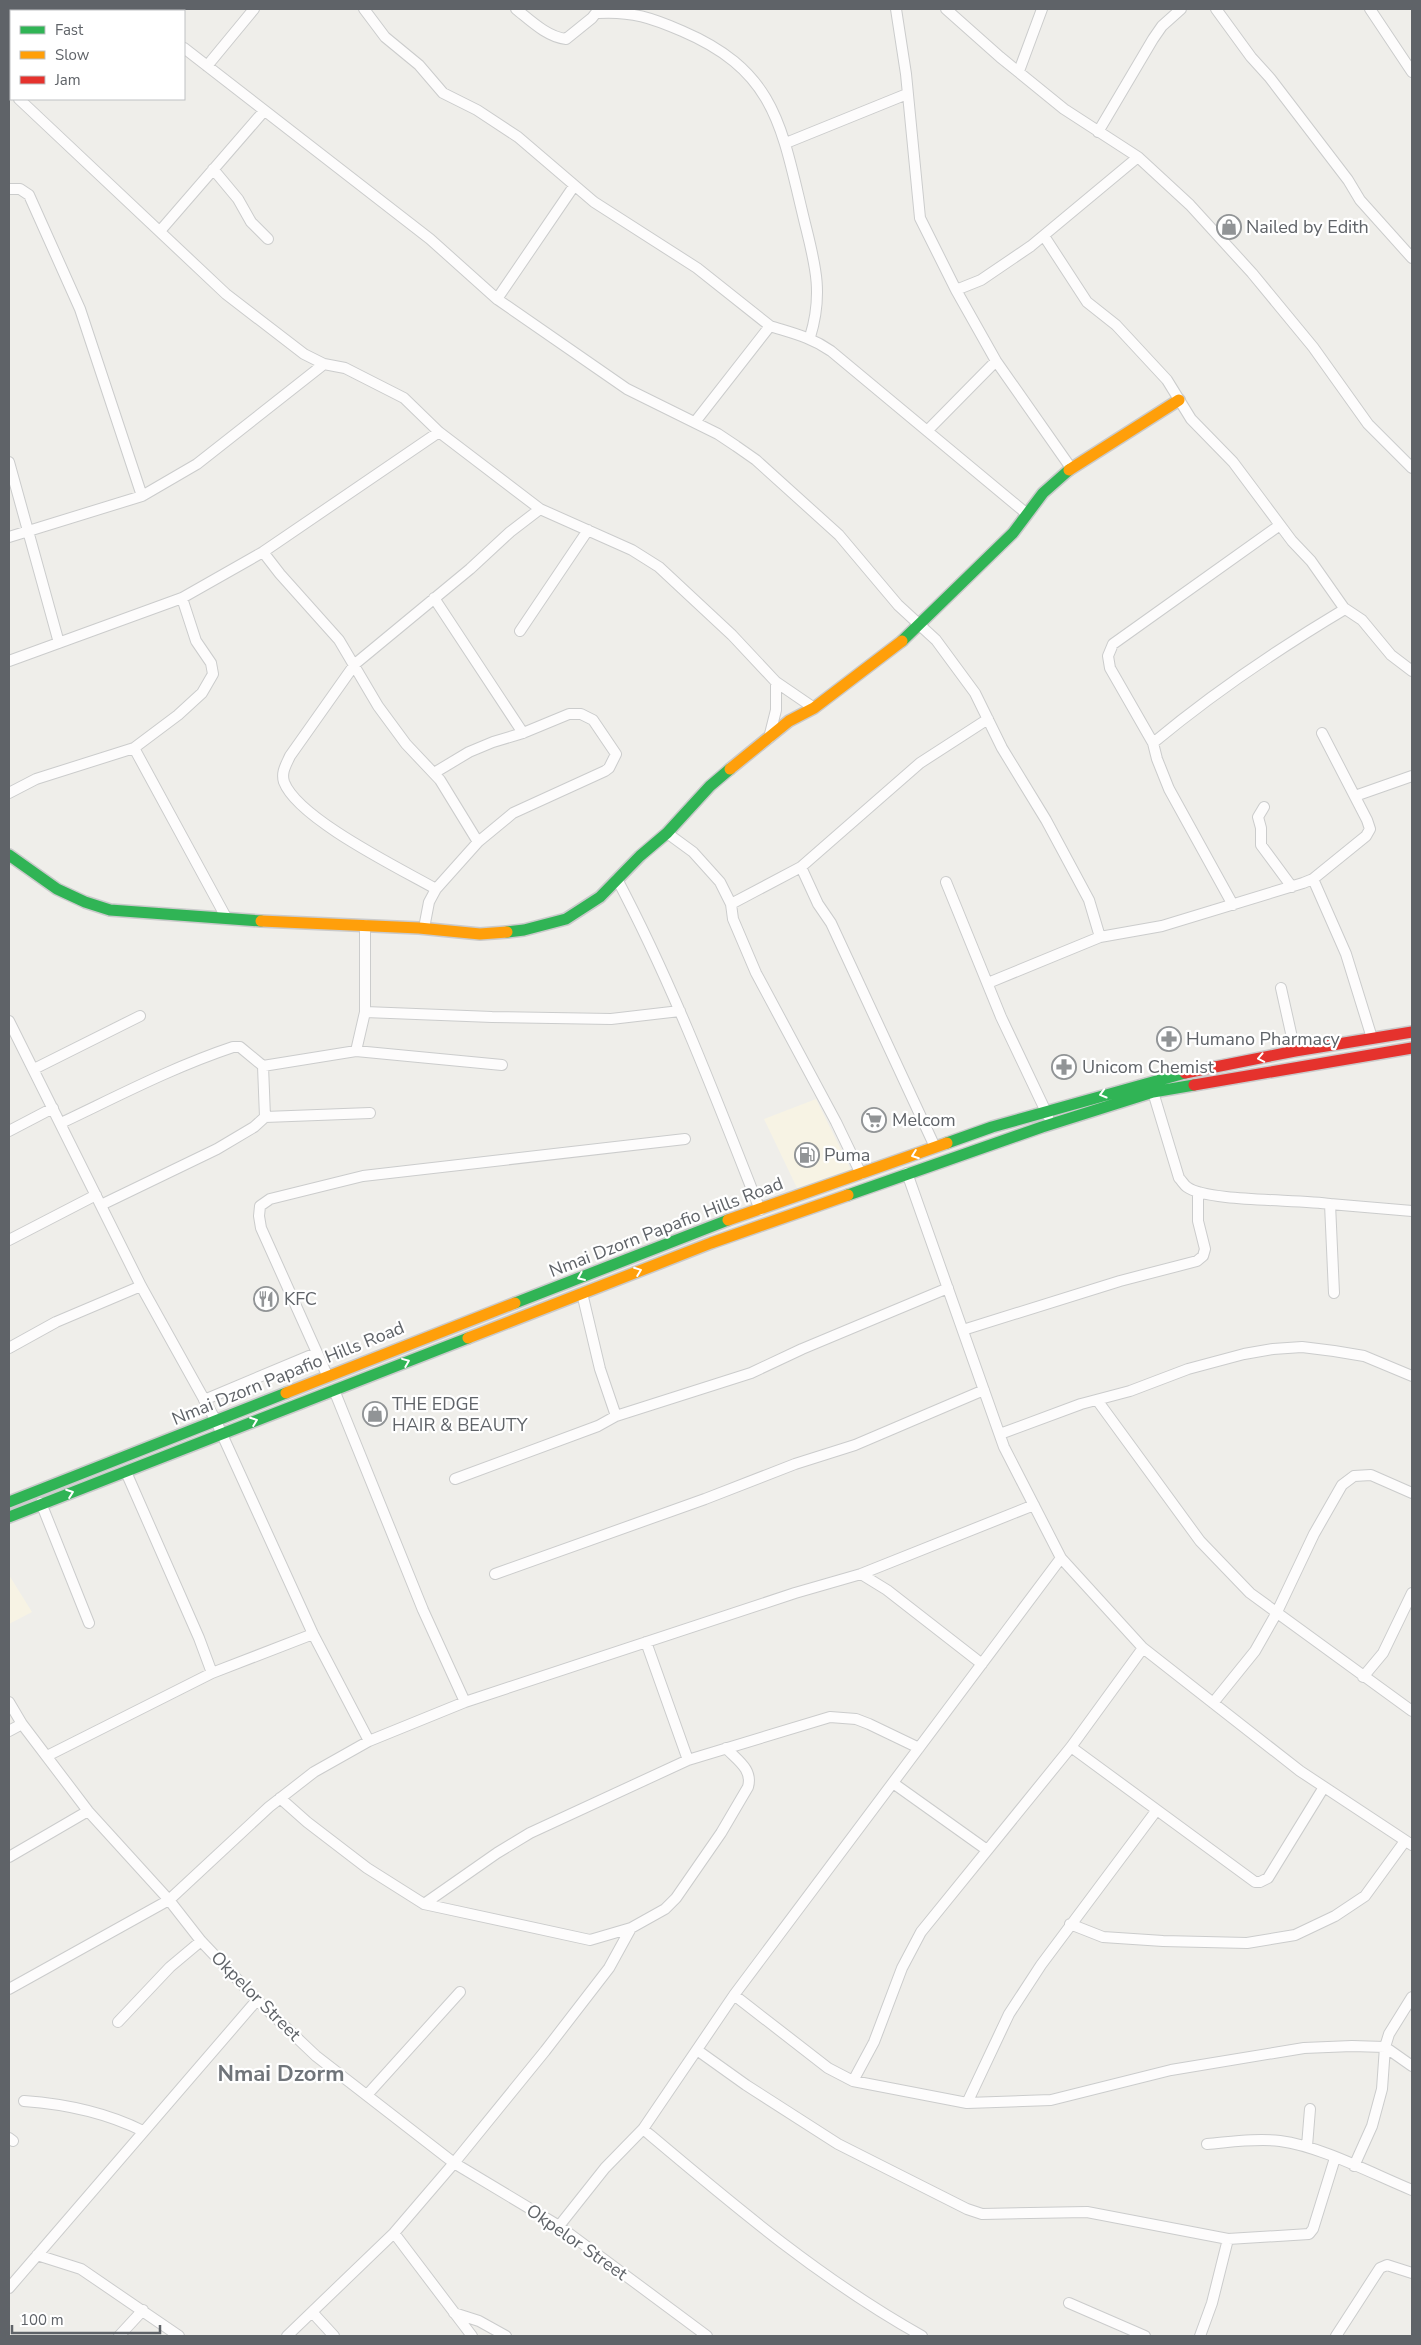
<svg xmlns="http://www.w3.org/2000/svg" width="1421" height="2345" font-family="'Nunito Sans',sans-serif">
  <style>
    .commercial { fill: #f7f3e4 }
    .lines { fill: none; stroke-linecap: round; stroke-linejoin: round }
    .street-casing { stroke: #cbcccc; stroke-width: 12 }
    .fast-casing { stroke: #cacacb; stroke-width: 14 }
    .slow-casing { stroke: #cacacb; stroke-width: 14 }
    .jam-casing { stroke: #cacacb; stroke-width: 14 }
    .street { stroke: #fdfcfc; stroke-width: 10 }
    .fast { stroke: #30b455; stroke-width: 11 }
    .slow { stroke: #ff9f0a; stroke-width: 11 }
    .jam { stroke: #e5322d; stroke-width: 11 }
    .oneway { stroke: #fff }
    .labels { text-anchor: middle; dominant-baseline: central; stroke-width: 4.5; stroke-linejoin: round; paint-order: stroke }
    .poi-label { font-size: 18px; fill: #5f6368; stroke: #fff; text-anchor: start }
    .street-label { font-size: 18px; fill: #5f6368; stroke: #fff }
    .district-label { font-size: 22px; font-weight: bold; fill: #70757a; stroke: #fff }
  </style>
  <rect width="100%" height="100%" fill="#efeeea"/>
  <!-- commercial -->
  <path class="commercial" d="M816 1099 852 1172 798 1190 764 1119Z
    M9 1575 32 1612 9 1624Z"/>
  <g class="lines">
    <defs>
      <path id="street" d="M131 9 135 11
        M364 9 385 37 419 65 443 93 477 110 518 137 594 202 697 268 770 326
        M516 9C530 20 547 37 566 39L592 18 599 9
        M896 9 906 74 920 218 956 290 981 280 1031 246 1138 157
        M946 9 1000 57 1064 109 1138 157 1190 205 1252 273 1313 347 1368 424 1412 468
        M1216 9 1251 57 1270 78 1348 180 1360 200 1412 258
        M1370 9 1412 72
        M598 13C632 11 652 18 682 31 773 70 781 123 802 211 813 258 825 289 810 337
        M184 48 430 239 497 299 627 389 718 434 736 446 756 460 839 535 898 605 936 640 975 693 1002 748 1046 820 1089 900 1100 937
        M207 66 254 9
        M1019 71 1042 9
        M9 89 11 92
        M19 99 226 294 304 354 324 364 345 368 404 398 439 432 540 509 632 550 659 567 732 635 776 682 814 708
        M1098 132 1153 39 1162 26 1181 9
        M786 143 907 94
        M213 169 238 199 251 222 268 239
        M9 189H20L29 195 80 309 142 496
        M160 231 264 111
        M1044 236 1087 302 1116 325 1167 380 1191 419 1233 462 1292 541 1311 561 1344 608 1362 620 1391 655 1412 671
        M956 290 996 361 1071 468
        M497 299 574 186
        M695 422 770 326C792 333 811 337 831 351L1027 514
        M928 430 996 361
        M9 462 59 643
        M9 537 142 496 197 464 324 364
        M263 552 280 574 339 640 378 706 406 744 440 780 478 842
        M434 598 523 733
        M520 631 588 530
        M9 661 182 598 263 552 439 432
        M769 738 776 710V682
        M1153 743C1213 693 1278 649 1345 609
        M134 748 227 919
        M9 793 36 779 134 748 178 715 202 693 213 674 211 663 196 641 182 598
        M1355 796 1412 776
        M1264 807 1258 817 1261 828V845L1292 887
        M667 833 693 852 720 882 731 904 733 919 756 973 836 1122 861 1174
        M801 867 818 904 831 923 935 1147
        M617 879C673 985 716 1098 760 1210
        M1313 879 1346 954 1372 1038
        M946 882 1001 1017 1048 1116
        M436 889C401 869 298 819 284 782 281 772 286 765 290 756L355 664 470 569 510 532 540 509
        M731 904 801 867 920 763 988 719
        M1233 905 1169 789 1157 759 1153 743 1110 668 1108 656 1113 644 1280 525
        M424 928 429 902 436 889 478 842 513 813 605 771 609 768 616 754 593 720 581 714H569L523 733 493 742 469 752 434 773
        M988 983 1100 937 1162 926 1303 883 1313 879 1366 836 1370 829 1367 820 1322 733
        M1281 988 1295 1051
        M365 1012 492 1017 611 1019 680 1011
        M9 1021 141 1286 215 1419 313 1634 369 1741
        M356 1051 365 1012V925
        M263 1066 356 1051 502 1065
        M34 1069 140 1016
        M1153 1092 1179 1178C1182 1181 1184 1185 1187 1187 1207 1202 1300 1199 1330 1204L1334 1293
        M265 1117 370 1113
        M61 1123C118 1096 173 1067 233 1047H240L263 1066 265 1117 254 1127 217 1149 101 1205
        M9 1131 53 1108
        M907 1173 1004 1447 1061 1558 1143 1648 1300 1771 1412 1845
        M1330 1204 1412 1211
        M9 1240 96 1195
        M582 1293 600 1369 616 1416
        M963 1330 1120 1281 1197 1261 1203 1256 1205 1249 1198 1221V1192
        M9 1348 56 1322 141 1286
        M327 1375 261 1228 259 1216 260 1206 270 1199 363 1176 685 1139
        M334 1390 423 1610 465 1702
        M204 1400 316 1353
        M1097 1400 1200 1541 1250 1593 1412 1711
        M1000 1434 1081 1404 1130 1391 1188 1369 1244 1354 1273 1349 1302 1347 1334 1351 1364 1356 1412 1376
        M126 1472 199 1638 212 1673
        M455 1479 598 1426 616 1416 751 1373 802 1349 948 1288
        M41 1503 89 1623
        M495 1574 705 1499 795 1464 855 1445 984 1390
        M861 1574 1034 1505
        M646 1642 688 1760
        M1363 1677 1383 1653 1412 1593
        M9 1702 22 1724 88 1811 169 1900 201 1941 257 2000 316 2056 454 2163 559 2226 707 2336
        M1213 1703 1255 1651 1276 1614 1314 1534 1342 1485 1354 1476 1371 1475 1412 1493
        M9 1731 22 1724
        M1071 1747 1255 1882H1260L1268 1878 1324 1787
        M47 1756 212 1673 313 1634
        M893 1783 987 1850
        M280 1798 307 1822 367 1868 424 1904 590 1940 631 1928 665 1909 676 1898 721 1833 748 1787C753 1769 737 1760 726 1748
        M9 1857 88 1811
        M424 1904 497 1853 530 1833 688 1760 830 1717 856 1719 869 1724 919 1748
        M1070 1924 1103 1937 1163 1941 1247 1943 1295 1935 1335 1916 1365 1896 1405 1841
        M9 1989 169 1900 269 1807 314 1772 369 1741 465 1702 795 1593 861 1574 887 1590 982 1664
        M734 1995 828 2068 853 2081 967 2103 1051 2100 1171 2070 1304 2048 1352 2046 1385 2047 1412 2066
        M118 2022 170 1967 201 1941
        M697 2050 746 2085 838 2144 967 2209 982 2214 1087 2212 1228 2239
        M853 2081 874 2042 902 1968 921 1932 1071 1747 1143 1648
        M367 2095 460 1992
        M24 2101C66 2104 105 2112 143 2131
        M967 2103 1009 2014 1041 1965 1156 1811
        M643 2129C732 2204 820 2279 922 2336
        M9 2138 13 2141
        M1207 2144C1231 2142 1256 2138 1280 2141 1320 2146 1373 2174 1412 2190
        M1307 2146 1310 2109
        M1354 2166 1372 2126 1382 2089 1385 2047 1389 2034 1412 1997
        M559 2226 605 2168 643 2129 734 1995 1061 1558
        M394 2233 472 2336
        M37 2255 81 2269 179 2336
        M9 2288 257 2000
        M1069 2303 1145 2336
        M312 2312 334 2336
        M454 2313 479 2321 506 2336
        M119 2336 143 2310
        M287 2336 394 2233 454 2163 545 2051 609 1968 631 1928
        M1200 2336 1212 2303 1228 2239 1309 2234 1313 2229 1335 2158
        M1336 2336 1380 2268 1387 2265 1412 2273"/>
      <path id="fast" d="M902 641 1013 533 1043 493 1069 470
        M9 855 57 889 85 902 110 910 261 921
        M507 932 524 930 566 919 600 897 640 856 667 833 710 786 730 769
        M947 1143 992 1127 1185 1073
        M848 1195 1042 1127 1153 1092 1194 1085
        M515 1303 728 1220
        M9 1502 286 1393
        M9 1517 468 1338"/>
      <path id="slow" d="M1069 470 1179 400
        M730 769 789 721 814 708 902 641
        M261 921 419 928 480 934 507 932
        M728 1220 947 1143
        M468 1338 711 1243 848 1195
        M286 1393 515 1303"/>
      <path id="jam" d="M1185 1073 1295 1051 1412 1032
        M1194 1085 1412 1048"/>
    </defs>
    <!-- street casing -->
    <use href="#street" class="street-casing"/>
    <!-- fast casing -->
    <use href="#fast" class="fast-casing"/>
    <!-- slow casing -->
    <use href="#slow" class="slow-casing"/>
    <!-- jam casing -->
    <use href="#jam" class="jam-casing"/>
    <!-- street -->
    <use href="#street" class="street"/>
    <!-- fast -->
    <use href="#fast" class="fast"/>
    <!-- slow -->
    <use href="#slow" class="slow"/>
    <!-- jam -->
    <use href="#jam" class="jam"/>
  </g>
  <!-- one-way arrows -->
  <defs><path id="oneway-chevron" d="M-2-3.5L2.5 0L-2 3.5" fill="none" stroke-width="1.6" stroke-linecap="round" stroke-linejoin="round" transform="scale(1.25)"/></defs>
  <g class="oneway">
    <use href="#oneway-chevron" transform="translate(1261 1058) rotate(169)"/>
    <use href="#oneway-chevron" transform="translate(1103 1094) rotate(164)"/>
    <use href="#oneway-chevron" transform="translate(915 1155) rotate(160)"/>
    <use href="#oneway-chevron" transform="translate(638 1271) rotate(-21)"/>
    <use href="#oneway-chevron" transform="translate(581 1277) rotate(157)"/>
    <use href="#oneway-chevron" transform="translate(406 1362) rotate(-22)"/>
    <use href="#oneway-chevron" transform="translate(254 1421) rotate(-21)"/>
    <use href="#oneway-chevron" transform="translate(70 1493) rotate(-20)"/>
  </g>
  <!-- icons -->
  <defs>
    <symbol id="shop-ring" viewBox="-11 -11 22 22"><circle r="9.5" fill="#fff" stroke="#919496" stroke-width="1.5"/><path d="M-5-2.5h2.3a2.7 3.5 0 0 1 5.4 0H5L5.5 6h-11ZM-1.5-2.5h3a1.5 2.3 0 0 0-3 0Z" fill="#919496"/></symbol>
    <symbol id="pharmacy-ring" viewBox="-11 -11 22 22"><circle r="9.5" fill="#fff" stroke="#919496" stroke-width="1.5"/><path d="M-2-6h4v4h4v4h-4v4h-4v-4h-4v-4h4Z" fill="#919496"/></symbol>
    <symbol id="supermarket-ring" viewBox="-11 -11 22 22"><circle r="9.5" fill="#fff" stroke="#919496" stroke-width="1.5"/><path d="M-6-5.5h2.5l.6 2H6L4.5 2H-2.5L-4.4-4H-6ZM-1.5 3.2a1.3 1.3 0 1 0 .1 0ZM3 3.2a1.3 1.3 0 1 0 .1 0Z" fill="#919496"/></symbol>
    <symbol id="fuel-ring" viewBox="-11 -11 22 22"><circle r="9.5" fill="#fff" stroke="#919496" stroke-width="1.5"/><path d="M-5.5-6h7V0h2V4h1.3V-2.5L3-4.5l.8-.8L6-3V5H2.5V1h-1V6h-7ZM-4.2-4.7v3.2H.2V-4.7Z" fill="#919496"/></symbol>
    <symbol id="restaurant-ring" viewBox="-11 -11 22 22"><circle r="9.5" fill="#fff" stroke="#919496" stroke-width="1.5"/><path d="M-5-6h1v4h1v-4h1v4h1v-4h1v5L-1.5 .5V6h-2V.5L-5-1ZM5-6V6H3V1.5H1.5Q1.5-4 5-6Z" fill="#919496"/></symbol>
  </defs>
  <g fill-rule="evenodd">
    <use href="#shop-ring" x="1215" y="213" width="28" height="28"/>
    <use href="#pharmacy-ring" x="1155" y="1025" width="28" height="28"/>
    <use href="#pharmacy-ring" x="1050" y="1053" width="28" height="28"/>
    <use href="#supermarket-ring" x="860" y="1106" width="28" height="28"/>
    <use href="#fuel-ring" x="793" y="1141" width="28" height="28"/>
    <use href="#restaurant-ring" x="252" y="1285" width="28" height="28"/>
    <use href="#shop-ring" x="361" y="1400" width="28" height="28"/>
  </g>
  <g class="labels">
    <!-- poi labels -->
    <g class="poi-label">
      <text x="1246" y="227">Nailed by Edith</text>
      <text x="1186" y="1039">Humano Pharmacy</text>
      <text x="1082" y="1067">Unicom Chemist</text>
      <text x="892" y="1120">Melcom</text>
      <text x="824" y="1155">Puma</text>
      <text x="284" y="1299">KFC</text>
      <text x="392" y="1404">THE EDGE<tspan x="392" dy="21">HAIR &amp; BEAUTY</tspan></text>
    </g>
    <!-- street labels -->
    <g class="street-label">
      <text transform="translate(666 1227) rotate(-21)">Nmai Dzorn Papafio Hills Road</text>
      <text transform="translate(288 1373) rotate(-22)">Nmai Dzorn Papafio Hills Road</text>
      <text transform="translate(256 1996) rotate(45)">Okpelor Street</text>
      <text transform="translate(577 2242) rotate(35)">Okpelor Street</text>
    </g>
    <!-- district labels -->
    <g class="district-label">
      <text x="281" y="2074">Nmai Dzorm</text>
    </g>
  </g>
  <!-- border -->
  <rect width="1421" height="2345" fill="none" stroke="#5f6368" stroke-width="20"/>
  <!-- legend -->
  <rect x="10" y="10" width="175" height="90" fill="#ffffff" stroke="#bfc1c3"/>
  <rect x="20" y="26" width="25" height="8" fill="#30b455" stroke="#bfc1c3"/>
  <text x="55" y="35" font-size="15" fill="#5f6368">Fast</text>
  <rect x="20" y="51" width="25" height="8" fill="#ff9f0a" stroke="#bfc1c3"/>
  <text x="55" y="60" font-size="15" fill="#5f6368">Slow</text>
  <rect x="20" y="76" width="25" height="8" fill="#e5322d" stroke="#bfc1c3"/>
  <text x="55" y="85" font-size="15" fill="#5f6368">Jam</text>
  <!-- scale -->
  <path d="M12 2325v8h148v-8" fill="none" stroke="#5f6368" stroke-width="2.5"/>
  <text x="20" y="2325" font-size="15" fill="#5f6368" stroke="#ffffff" stroke-width="4" paint-order="stroke">100 m</text>
</svg>
